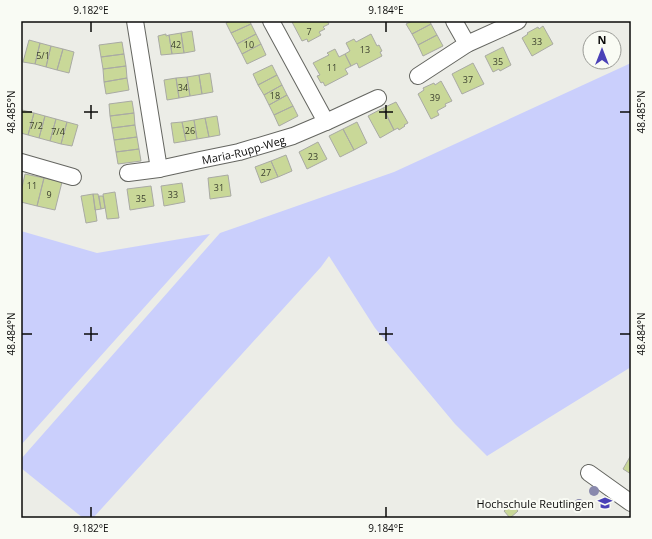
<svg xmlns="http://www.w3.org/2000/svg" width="652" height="539" font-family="'Open Sans',sans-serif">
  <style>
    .green { fill: #cacffc }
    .building { fill: #c9d898; stroke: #a9aaa4 }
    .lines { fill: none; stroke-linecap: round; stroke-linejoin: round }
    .minor-casing { stroke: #656661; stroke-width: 18 }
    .minor { stroke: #fff; stroke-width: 16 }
    .tree { fill: #8989ad }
    .ticks { fill: none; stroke: #0b0b0a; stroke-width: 1.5 }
    .labels { text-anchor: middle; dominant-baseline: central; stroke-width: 4; stroke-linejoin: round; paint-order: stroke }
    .number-label { font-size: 9px; fill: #3a3e2e }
    .street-label { font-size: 11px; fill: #0b0b0a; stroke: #f9fbf4 }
    .poi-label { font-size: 11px; fill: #0b0b0a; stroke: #f9fbf4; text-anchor: end }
    .neatline { fill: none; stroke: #0b0b0a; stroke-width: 1.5 }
    .ticks-label { font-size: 10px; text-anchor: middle; fill: #0b0b0a }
  </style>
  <rect width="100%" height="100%" fill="#ecede7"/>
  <!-- green -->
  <path class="green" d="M631 63V367L487 456 455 424 375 328 329 256 321 267 93 518H83L21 468V459L220 233 394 172Z
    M21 231 97 253 210 234 21 445Z"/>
  <!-- building -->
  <path class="building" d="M230 21H250L251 24 231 33 226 23Z
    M294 21H327L329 24 323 27 325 29 319 32 321 35 308 42 307 39 302 41 292 22Z
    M412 21H430L431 24 412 34 406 24Z
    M251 24 256 34 237 44 231 33Z
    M431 24 437 35 418 45 412 34Z
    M543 26 553 44 532 56 522 38 528 34 527 33 538 27 539 29Z
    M192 31 195 51 184 53 181 33Z
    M181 33 184 53 172 54 169 35Z
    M166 34V36L169 35 172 54 161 55 158 36Z
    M256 34 261 44 242 54 237 44Z
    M371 34 377 46 379 45 382 51 380 52 382 56 359 68 357 63 351 66 345 54 350 51 346 43 354 39 356 42Z
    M437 35 443 46 423 56 418 45Z
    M29 40 40 43 35 64 23 62Z
    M122 42 124 54 101 57 99 45Z
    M40 43 51 46 46 67 35 64Z
    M261 44 266 55 247 64 242 54Z
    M51 46 63 49 57 70 46 67Z
    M503 47 511 65 500 71 499 69 493 72 485 56Z
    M63 49 74 52 69 73 57 70Z
    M335 49 339 57 345 54 351 66 345 69 348 74 325 86 323 82 321 83 317 76 320 75 313 63 329 55 327 53Z
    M124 54 126 66 103 69 101 57Z
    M473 63 484 84 462 94 452 74Z
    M272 65 277 75 258 85 253 74Z
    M126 66 127 78 104 82 103 69Z
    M210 73 213 92 202 94 199 75Z
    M199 75 202 94 190 96 187 77Z
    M277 75 282 85 264 95 258 85Z
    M187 77 190 96 179 98 176 78Z
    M127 78 129 90 106 94 104 82Z
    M176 78 179 98 167 100 164 80Z
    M441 81 452 101 445 104 446 106 437 111 439 115 431 119 418 94 424 90 423 88 434 83 435 85Z
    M282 85 287 95 269 105 264 95Z
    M287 95 293 106 274 115 269 105Z
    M132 101 134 113 110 116 109 104Z
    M396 102 408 123 404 125 405 126 399 130 398 128 394 130 383 108Z
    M293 106 298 116 279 126 274 115Z
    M383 108 394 130 380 138 368 116Z
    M22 110 34 113 28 135 21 133V115Z
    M34 113 45 116 39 138 28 135Z
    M134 113 135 125 112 128 110 116Z
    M45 116 56 119 50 141 39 138Z
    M217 116 220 135 209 137 205 118Z
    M205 118 209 137 197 139 194 120Z
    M56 119 67 122 61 144 50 141Z
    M194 120 197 139 186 141 182 122Z
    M67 122 78 125 72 146 61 144Z
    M182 122 186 141 174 143 171 123Z
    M357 122 367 143 354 150 343 129Z
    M135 125 137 137 114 140 112 128Z
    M343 129 354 150 340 157 329 136Z
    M137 137 139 149 116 152 114 140Z
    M318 142 327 159 307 169 299 152Z
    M139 149 141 161 118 164 116 152Z
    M286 155 292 171 278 177 271 161Z
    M271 161 278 177 261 183 255 167Z
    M25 174 44 178 37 206 21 202V192Z
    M228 175 231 196 210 199 208 178Z
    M44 178 62 182 55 210 37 206Z
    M182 183 185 202 164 206 161 186Z
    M151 186 154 206 130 210 127 189Z
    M115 192 119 218 107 219 103 194Z
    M93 194 97 221 86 223 81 196Z
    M93 194H98L101 209 95 210Z
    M99 196H103L105 208 101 209Z
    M631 455V474L623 469Z
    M512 504 518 511 510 518 504 511Z"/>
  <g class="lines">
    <defs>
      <g id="minor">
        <path d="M135 21 159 169"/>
        <path d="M271 21 326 122"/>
        <path d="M454 21 467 44"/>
        <path d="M418 76 467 44 518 21"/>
        <path d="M21 162 73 177"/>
        <path id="s1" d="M128 173 159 169 200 160 239 152 293 136 326 122 378 98"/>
        <path d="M589 473 631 503"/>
      </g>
    </defs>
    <!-- minor casing -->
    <use href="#minor" class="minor-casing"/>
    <!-- minor -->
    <use href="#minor" class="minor"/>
  </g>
  <!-- trees -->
  <g class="tree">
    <circle cx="594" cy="491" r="5"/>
    <circle cx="579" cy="504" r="5"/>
  </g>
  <!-- ticks -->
  <path class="ticks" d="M91 22V32M386 22V32M91 105V119M386 105V119M22 112H32M84 112H98M379 112H393M620 112H630M91 327V341M386 327V341M22 334H32M84 334H98M379 334H393M620 334H630M91 507V517M386 507V517"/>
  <!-- icons -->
  <defs>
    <symbol id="university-bare" viewBox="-9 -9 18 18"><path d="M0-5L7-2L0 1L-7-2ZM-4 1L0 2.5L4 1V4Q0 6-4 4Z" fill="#4a41b7" stroke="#f9fbf4" stroke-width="2.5" paint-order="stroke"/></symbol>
  </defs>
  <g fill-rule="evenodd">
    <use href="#university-bare" x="595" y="493" width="20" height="20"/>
  </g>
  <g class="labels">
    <!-- number labels -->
    <g class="number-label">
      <text x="309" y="31">7</text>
      <text x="537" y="41">33</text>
      <text x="176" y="44">42</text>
      <text x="249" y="44">10</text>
      <text x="365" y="49">13</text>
      <text x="43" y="55">5/1</text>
      <text x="498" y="61">35</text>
      <text x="332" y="67">11</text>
      <text x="468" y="79">37</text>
      <text x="183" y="87">34</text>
      <text x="275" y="95">18</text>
      <text x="435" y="97">39</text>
      <text x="36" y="125">7/2</text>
      <text x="190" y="130">26</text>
      <text x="58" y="131">7/4</text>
      <text x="313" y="156">23</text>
      <text x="266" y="172">27</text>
      <text x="32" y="185">11</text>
      <text x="219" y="187">31</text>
      <text x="49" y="194">9</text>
      <text x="173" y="194">33</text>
      <text x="141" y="198">35</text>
    </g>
    <!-- street labels -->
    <g class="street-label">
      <text stroke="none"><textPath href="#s1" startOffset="118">Maria-Rupp-Weg</textPath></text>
    </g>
    <!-- poi labels -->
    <g class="poi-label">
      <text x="594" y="503">Hochschule Reutlingen</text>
    </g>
  </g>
  <!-- border -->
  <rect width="652" height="539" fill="none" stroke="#f9fbf4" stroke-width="44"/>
  <!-- north arrow -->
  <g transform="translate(602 50)"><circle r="19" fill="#f9fbf4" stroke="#9a9b96"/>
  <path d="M0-3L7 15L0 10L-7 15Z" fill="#4a41b7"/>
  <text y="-6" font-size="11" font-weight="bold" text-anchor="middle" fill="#0b0b0a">N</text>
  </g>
  <rect x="22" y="22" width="608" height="495" class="neatline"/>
  <g class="ticks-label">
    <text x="91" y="14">9.182°E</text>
    <text x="386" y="14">9.184°E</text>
    <text transform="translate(11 112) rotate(-90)" y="4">48.485°N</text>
    <text transform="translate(641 112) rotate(-90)" y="4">48.485°N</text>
    <text transform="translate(11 334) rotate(-90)" y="4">48.484°N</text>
    <text transform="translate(641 334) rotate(-90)" y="4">48.484°N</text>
    <text x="91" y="532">9.182°E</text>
    <text x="386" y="532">9.184°E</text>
  </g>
</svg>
